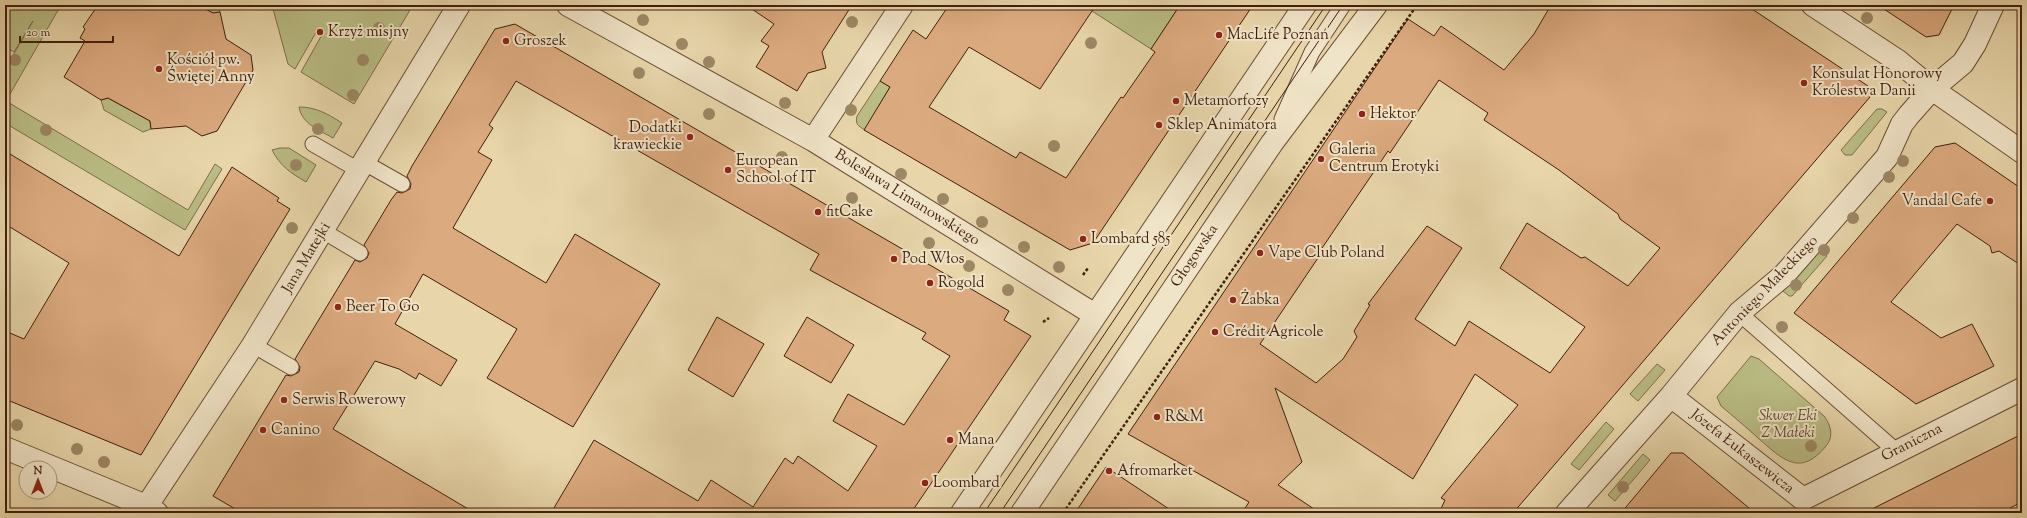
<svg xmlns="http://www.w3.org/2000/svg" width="2027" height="518" font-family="'Sorts Mill Goudy',serif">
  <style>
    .green { fill: #babd85; stroke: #7e6e4a }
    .building { fill: #dcaa7f; stroke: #411f0e; fill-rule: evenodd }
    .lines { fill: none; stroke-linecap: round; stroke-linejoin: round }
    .service-casing { stroke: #6b4d35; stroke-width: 17 }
    .minor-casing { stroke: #6b4d35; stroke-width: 24 }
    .tertiary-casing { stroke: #6b4d35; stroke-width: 24 }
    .path { stroke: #411f0e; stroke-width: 2.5; stroke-dasharray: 3 2; stroke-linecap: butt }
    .service { stroke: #f0e4c8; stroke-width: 15 }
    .minor { stroke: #f0e4c8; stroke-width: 22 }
    .tertiary { stroke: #f0e4c8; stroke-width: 22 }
    .tram { stroke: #411f0e; stroke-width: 1 }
    .tree { fill: #9d8765 }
    .poi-dot { fill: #8f2418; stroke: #f0e4c8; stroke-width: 1.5 }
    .labels { text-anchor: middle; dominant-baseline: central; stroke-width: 4; stroke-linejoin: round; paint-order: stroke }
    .poi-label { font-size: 15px; fill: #411f0e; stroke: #f0e4c8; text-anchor: start }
    .street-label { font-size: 15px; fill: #411f0e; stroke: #f0e4c8 }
    .park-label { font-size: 15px; font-style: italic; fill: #5f462c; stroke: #f0e4c8 }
  </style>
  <rect width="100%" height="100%" fill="#e8d6aa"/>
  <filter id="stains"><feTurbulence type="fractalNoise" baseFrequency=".005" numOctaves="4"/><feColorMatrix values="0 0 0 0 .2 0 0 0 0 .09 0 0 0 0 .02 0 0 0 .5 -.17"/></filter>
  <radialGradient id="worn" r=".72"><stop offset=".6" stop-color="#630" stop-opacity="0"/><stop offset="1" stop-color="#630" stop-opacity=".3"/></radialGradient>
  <!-- green -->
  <path class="green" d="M5 5H61L6 101 188 210 215 164 222 169 185 230 5 123V69L33 21 14 52 5 47Z
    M198 5H219L220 12 213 13Z
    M272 5H413L354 104 301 72 324 31 318 29 295 69 288 64Z
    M1096 5H1180L1151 49 1092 11Z
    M880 81 890 87 865 130C858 126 855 124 857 116Z
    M108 98 150 121 151 129 143 132 104 110 101 100Z
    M299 107C316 107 328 114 342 123L333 138C319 130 302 124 299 107Z
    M1877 109H1882L1887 112 1852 155H1845L1841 150Z
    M280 148H289L316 165 306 182C291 173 280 166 272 150Z
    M1819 249 1827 256 1792 296H1789L1783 291Z
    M1751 356 1759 359 1824 416C1831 425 1834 437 1826 446 1800 478 1782 459 1758 438 1746 427 1734 417 1721 406L1717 397Z
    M1657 364 1665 370 1638 401 1630 394Z
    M1606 422 1614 429 1579 470 1571 464Z
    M1643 454 1650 460 1615 501 1608 495Z"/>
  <!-- building -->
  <path class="building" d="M98 5H198L213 13 220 12 226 39 251 55 253 70 217 131 202 136 186 126 151 129 150 121 108 98 101 100 64 77 85 41 80 38 85 29 83 27Z
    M746 5H852L822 52 826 68 808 73 797 91 756 67 769 46 761 41 774 24Z
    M949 5H1096L1040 89 969 47 929 107 1016 158 1020 152 1066 178 1121 97 1123 98 1155 52 1151 49 1180 5H1253L1093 243 1070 250 864 130 890 87 880 81 913 30 926 39Z
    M1551 5H1746L1868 86 1870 97 1513 513H1439L1445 500 1441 498 1518 405 1475 374 1413 479 1275 388 1302 462 1278 485 1320 513H1242L1249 502 1128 434 1408 19 1434 36 1441 26 1504 70 1534 34ZM1439 80 1488 113 1484 120 1559 170 1618 214 1620 219 1660 248 1628 286 1585 257 1581 258 1527 223 1500 268 1585 327 1550 373 1469 321 1455 346 1415 319 1462 248 1427 226 1368 304 1370 305 1354 331 1357 337 1343 359 1316 383 1260 344 1320 255 1318 254 1388 151 1390 153Z
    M1878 5H1954L1939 35 1926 37Z
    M515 24 1009 311 1004 320 1031 336 911 513H551L594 440 698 501 711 480 753 507 785 458 793 464 798 456 848 491 877 446 833 421 848 394 904 425 950 356 922 339 926 333 810 270 819 254 516 81 489 125 493 128 478 152 492 160 453 228 546 283 575 234 660 284 573 427 487 378 517 329 423 274 395 324 457 360 441 386 419 373 416 379 399 369 375 361 333 429 475 513H242L213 496 286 375 291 376 299 372 300 367 295 359 355 260 360 262 367 258 369 253 364 245 391 200 397 192 402 193 410 189 411 184 407 176 412 166 495 29Z
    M1955 143 2022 189V266L1999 251 1992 253 1990 246 1957 224 1891 302 1941 338 1972 324 1994 366 1916 404 1794 313 1935 147Z
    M5 151 179 256 232 167 279 198 277 201 290 209 141 455 5 399V331L24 339 69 263 5 224Z
    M717 317 764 344 733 397 688 370Z
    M807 317 854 345 831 383 784 356Z
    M2022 434V502L2010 508 2009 513H1864Z
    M1671 453H1683L1755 513H1621Z
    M1106 467 1175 513H1075Z"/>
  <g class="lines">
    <defs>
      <path id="service" d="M1282 119 1312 52 1343 5
        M313 144 360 171
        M365 163 402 184
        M323 231 360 253
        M1739 313 1896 451
        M253 345 291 367"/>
      <path id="minor" d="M568 5 813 140 1095 315
        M1813 5 1898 61 1932 89 2022 152
        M813 140 902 5
        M1671 396 1803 499
        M5 448 146 506 157 513
        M1803 499 2022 389
        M142 513 253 345 459 5
        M1567 513 1671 396 1739 313 1784 275 1887 157 1902 124 1909 115 1932 89 1963 63 1975 44 1993 5"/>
      <path id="tertiary" d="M962 513 1305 5
        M1022 513 1272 143 1376 5"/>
    </defs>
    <!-- service casing -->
    <use href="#service" class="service-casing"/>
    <!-- minor casing -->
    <use href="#minor" class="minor-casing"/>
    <!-- tertiary casing -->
    <use href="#tertiary" class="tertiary-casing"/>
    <!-- path -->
    <path class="path" d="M1083 275 1088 268
      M1043 322 1049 318
      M1063 513 1417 5"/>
    <!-- service -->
    <use href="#service" class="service"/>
    <!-- minor -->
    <use href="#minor" class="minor"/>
    <!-- tertiary -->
    <use href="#tertiary" class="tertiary"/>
    <!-- tram -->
    <path class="tram" d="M984 513 1326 5
      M1000 513 1343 5"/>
  </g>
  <!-- trees -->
  <g class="tree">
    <circle cx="1867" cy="18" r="6"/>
    <circle cx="643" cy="20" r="6"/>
    <circle cx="852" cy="22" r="6"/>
    <circle cx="379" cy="28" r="6"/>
    <circle cx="1091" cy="43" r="6"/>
    <circle cx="682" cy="44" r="6"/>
    <circle cx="15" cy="60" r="6"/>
    <circle cx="363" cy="60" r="6"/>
    <circle cx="709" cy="62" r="6"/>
    <circle cx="639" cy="73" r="6"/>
    <circle cx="353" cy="95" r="6"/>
    <circle cx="785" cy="103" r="6"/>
    <circle cx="851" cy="110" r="6"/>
    <circle cx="709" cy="114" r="6"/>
    <circle cx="318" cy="129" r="6"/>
    <circle cx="46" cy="130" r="6"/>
    <circle cx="1054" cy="146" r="6"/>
    <circle cx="782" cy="157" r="6"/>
    <circle cx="1903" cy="161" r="6"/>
    <circle cx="296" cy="165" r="6"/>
    <circle cx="901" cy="174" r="6"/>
    <circle cx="1889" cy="177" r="6"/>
    <circle cx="852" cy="198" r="6"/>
    <circle cx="943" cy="199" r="6"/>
    <circle cx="1853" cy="218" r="6"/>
    <circle cx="982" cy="222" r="6"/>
    <circle cx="292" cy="228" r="6"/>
    <circle cx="929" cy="243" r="6"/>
    <circle cx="1024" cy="247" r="6"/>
    <circle cx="1824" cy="250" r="6"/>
    <circle cx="969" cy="266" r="6"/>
    <circle cx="1059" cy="267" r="6"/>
    <circle cx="1796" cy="285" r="6"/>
    <circle cx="1008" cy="290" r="6"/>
    <circle cx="1782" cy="327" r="6"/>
    <circle cx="17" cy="425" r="6"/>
    <circle cx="1811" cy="446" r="6"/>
    <circle cx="77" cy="449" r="6"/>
    <circle cx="104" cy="462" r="6"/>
    <circle cx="1623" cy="487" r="6"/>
  </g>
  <!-- markers -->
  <g class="poi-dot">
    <circle cx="320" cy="32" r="4"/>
    <circle cx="1219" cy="35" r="4"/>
    <circle cx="506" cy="41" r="4"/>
    <circle cx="159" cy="69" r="4"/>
    <circle cx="1804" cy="83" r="4"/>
    <circle cx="1176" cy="101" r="4"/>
    <circle cx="1362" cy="114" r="4"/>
    <circle cx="1159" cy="125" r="4"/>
    <circle cx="690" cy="137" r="4"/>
    <circle cx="1321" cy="159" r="4"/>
    <circle cx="728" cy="170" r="4"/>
    <circle cx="1990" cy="201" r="4"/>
    <circle cx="818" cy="212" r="4"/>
    <circle cx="1083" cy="239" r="4"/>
    <circle cx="1260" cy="253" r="4"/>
    <circle cx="894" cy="259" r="4"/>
    <circle cx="930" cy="283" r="4"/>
    <circle cx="1233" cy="300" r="4"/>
    <circle cx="338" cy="307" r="4"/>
    <circle cx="1215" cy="332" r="4"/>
    <circle cx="284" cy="400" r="4"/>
    <circle cx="1157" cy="417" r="4"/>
    <circle cx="263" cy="430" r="4"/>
    <circle cx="950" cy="440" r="4"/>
    <circle cx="1109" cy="471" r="4"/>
    <circle cx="925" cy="483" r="4"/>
  </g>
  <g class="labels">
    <!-- poi labels -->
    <g class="poi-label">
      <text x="328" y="32">Krzyż misjny</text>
      <text x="1227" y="35">MacLife Poznań</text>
      <text x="514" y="41">Groszek</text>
      <text x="167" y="60">Kościół pw.<tspan x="167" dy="17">Świętej Anny</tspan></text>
      <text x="1812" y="74">Konsulat Honorowy<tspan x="1812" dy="17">Królestwa Danii</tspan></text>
      <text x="1184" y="101">Metamorfozy</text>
      <text x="1370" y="114">Hektor</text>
      <text x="1167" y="125">Sklep Animatora</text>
      <text x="682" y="128" text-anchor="end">Dodatki<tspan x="682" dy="17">krawieckie</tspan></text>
      <text x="1329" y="150">Galeria<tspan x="1329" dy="17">Centrum Erotyki</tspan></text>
      <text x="736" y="161">European<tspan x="736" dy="17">School of IT</tspan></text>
      <text x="1982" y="201" text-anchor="end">Vandal Cafe</text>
      <text x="826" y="212">fitCake</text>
      <text x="1091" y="239">Lombard 585</text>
      <text x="1268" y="253">Vape Club Poland</text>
      <text x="902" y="259">Pod Włos</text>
      <text x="938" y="283">Rogold</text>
      <text x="1241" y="300">Żabka</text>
      <text x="346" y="307">Beer To Go</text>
      <text x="1223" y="332">Crédit Agricole</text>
      <text x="292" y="400">Serwis Rowerowy</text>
      <text x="1165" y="417">R&amp;M</text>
      <text x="271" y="430">Canino</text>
      <text x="958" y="440">Mana</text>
      <text x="1117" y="471">Afromarket</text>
      <text x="933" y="483">Loombard</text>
    </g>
    <!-- street labels -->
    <g class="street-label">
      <text transform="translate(907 198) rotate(32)">Bolesława Limanowskiego</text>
      <text transform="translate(1195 256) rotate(-56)">Głogowska</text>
      <text transform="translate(307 258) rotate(-59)">Jana Matejki</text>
      <text transform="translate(1765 291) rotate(-46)">Antoniego Małeckiego</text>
      <text transform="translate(1912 443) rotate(-27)">Graniczna</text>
      <text transform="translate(1742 452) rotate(38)">Józefa Łukaszewicza</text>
    </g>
    <!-- park labels -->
    <g class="park-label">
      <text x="1788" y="416">Skwer Eki<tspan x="1788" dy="17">Z Małeki</tspan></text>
    </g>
  </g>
  <!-- margin -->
  <rect width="2027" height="518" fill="none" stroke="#e8d6aa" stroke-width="20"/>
  <rect x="6" y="6" width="2015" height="506" fill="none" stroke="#411f0e" stroke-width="2"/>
  <rect x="10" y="10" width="2007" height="498" fill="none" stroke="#411f0e"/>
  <!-- north arrow -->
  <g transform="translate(38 480)"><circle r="19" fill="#f0e4c8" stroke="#aa957e"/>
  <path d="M0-3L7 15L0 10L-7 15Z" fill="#8f2418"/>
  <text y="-6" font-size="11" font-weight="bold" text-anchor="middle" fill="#411f0e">N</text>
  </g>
  <!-- scale -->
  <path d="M20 36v6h93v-6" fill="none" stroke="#411f0e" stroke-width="2"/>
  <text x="26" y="36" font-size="12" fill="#411f0e" stroke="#f0e4c8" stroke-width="3" paint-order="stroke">20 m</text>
  <rect width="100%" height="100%" filter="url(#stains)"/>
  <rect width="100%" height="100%" fill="url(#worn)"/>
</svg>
